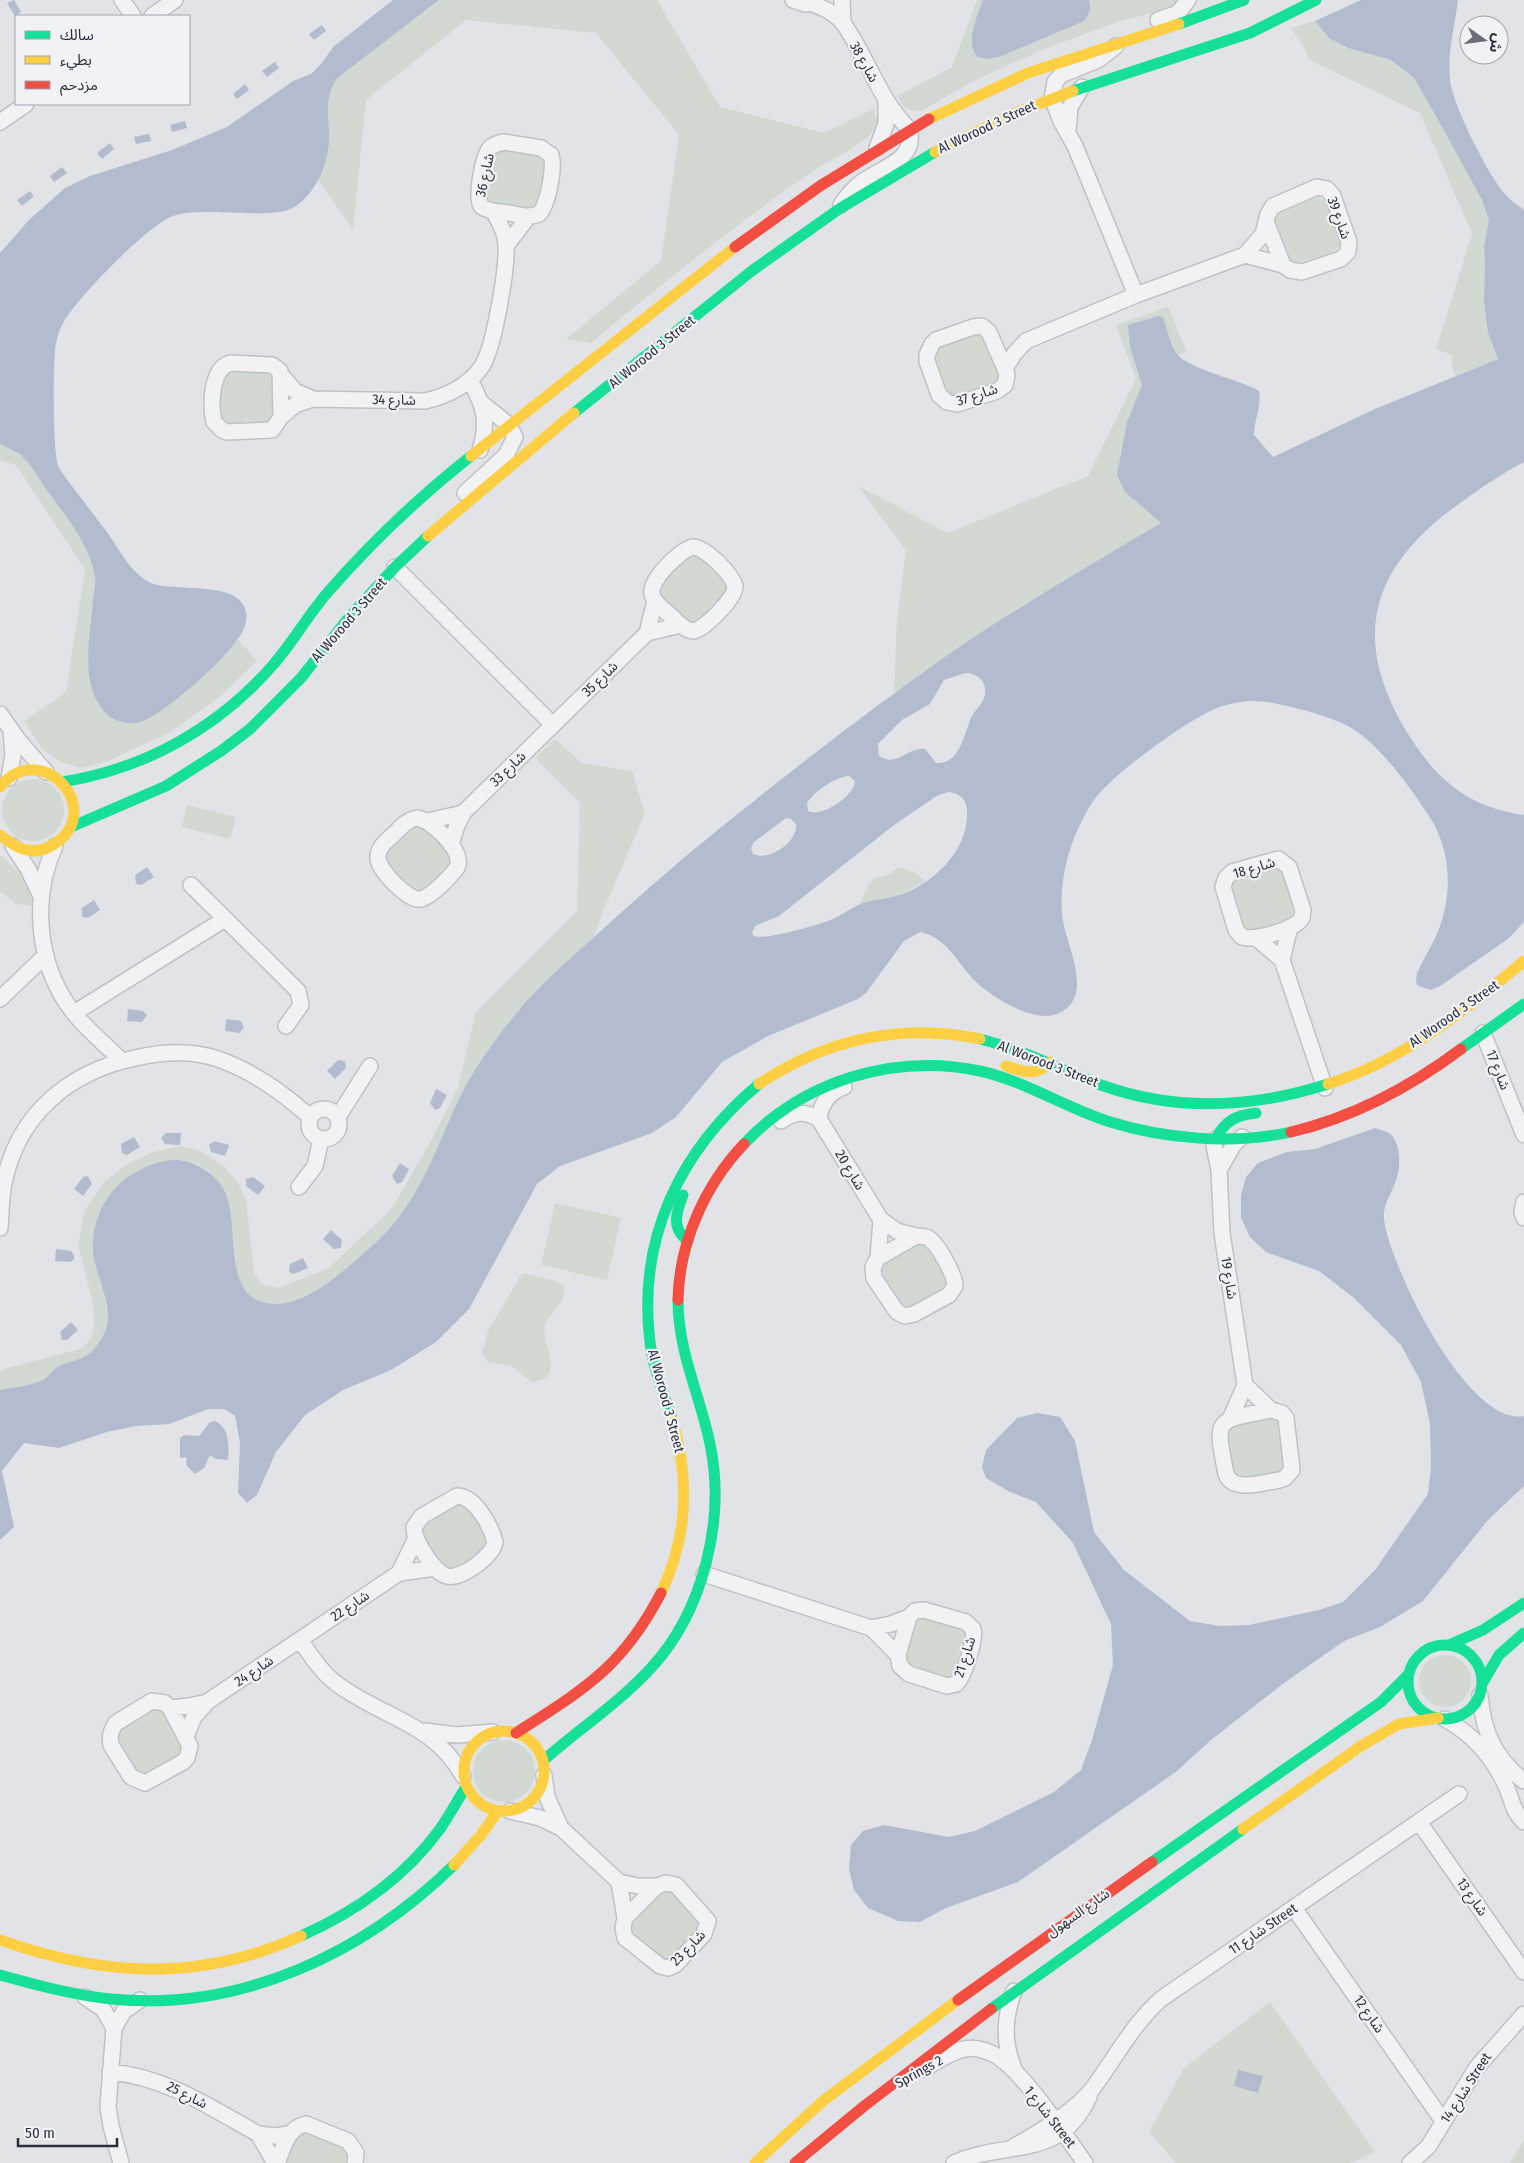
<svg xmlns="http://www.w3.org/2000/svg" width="1524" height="2163" font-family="'Fira Sans Condensed','Noto Sans Arabic',sans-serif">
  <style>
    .green { fill: #d2d9d3 }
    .water { fill: #b3bbcf; fill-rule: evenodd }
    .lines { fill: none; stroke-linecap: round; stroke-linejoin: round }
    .street-casing { stroke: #c1c1c5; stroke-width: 18 }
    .street { stroke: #f1f2f4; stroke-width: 15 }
    .fast { stroke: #16e098; stroke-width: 11 }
    .slow { stroke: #ffcf43; stroke-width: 11 }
    .jam { stroke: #f24e42; stroke-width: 11 }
    .labels { text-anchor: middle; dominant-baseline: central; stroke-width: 4.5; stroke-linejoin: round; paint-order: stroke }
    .street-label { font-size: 14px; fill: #2b2e3e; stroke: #f0f2f6 }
  </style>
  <rect width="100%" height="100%" fill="#e2e3e7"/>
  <!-- green -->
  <path class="green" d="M439 0H657L720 107 824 133 874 109 878 123C871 143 830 159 812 172 735 225 663 283 591 343L566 339 661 261 679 135 596 33 466 20 366 100 353 230 318 179C324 166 329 155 329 141 330 115 323 103 336 79Z
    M977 0H983L978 14 988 59 999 57 1082 22 1091 6 1089 0H1178L1168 9 1118 22 1044 49 974 81 921 111 906 109 897 96 952 67Z
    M1315 21 1329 38 1348 48 1391 60 1414 78 1442 127 1482 200 1489 220 1484 246 1488 333 1498 359 1456 376 1452 368V355L1436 349 1472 234 1420 113 1309 60 1306 50 1291 28Z
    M501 148 538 154 545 161 540 202C531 218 501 205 487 202L484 192 489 158Z
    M1316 197 1325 200 1329 204 1341 240 1340 245 1333 252 1295 264 1286 257 1274 217 1282 209Z
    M1168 307 1187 352 1178 355 1173 345 1141 376C1144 394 1131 406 1127 423 1121 450 1122 465 1125 492L1161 523 1018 608 896 693 894 690 897 619 906 550 858 486 948 533 1088 476 1136 379 1116 325Z
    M975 331 985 334 1000 373C999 391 968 394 953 399 941 387 933 365 935 348Z
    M225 369H266L274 375 275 418 273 423 229 425 219 420V377Z
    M0 444 20 454 31 466C51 500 92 539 95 579 99 630 70 668 108 715L228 652 238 639 257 661 217 699 169 733 108 761 82 768 63 763 43 750 24 721 66 692 85 569 16 465 0 460Z
    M689 552C703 557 727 575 727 591L698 623 689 624 659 597V581Z
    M555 739 582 763 632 771 644 810V816C631 845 619 875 606 904 601 915 598 929 592 939 588 945 579 951 573 956 562 966 551 977 540 988 518 1011 499 1037 481 1064 455 1101 442 1143 421 1183 400 1225 313 1318 261 1302 208 1286 262 1157 170 1160L95 1264C105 1294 119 1333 87 1356 79 1362 68 1363 59 1367 53 1369 51 1377 45 1379 31 1386 15 1387 0 1390V1370L80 1349 90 1340 94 1328 93 1305 78 1244 85 1210 103 1183 129 1163 154 1152 180 1146 198 1150 223 1165 238 1183 246 1200 254 1274 262 1284 279 1288 329 1268 392 1208 428 1146 458 1087 476 1012 577 911 580 803 535 758Z
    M2 810a31 31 0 1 1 62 0a31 31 0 1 1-62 0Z
    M187 805 236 817 230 839 182 827Z
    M422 823 452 853 454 863 424 892 414 894 384 864 383 854 412 826Z
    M0 855C16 868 32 885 34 906L16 904 0 891Z
    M1273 865 1283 869 1295 912 1287 921 1247 931 1242 929 1230 889 1233 879Z
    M899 867 914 872 926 881 897 896 860 904 869 883 874 878 889 874Z
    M555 1203 621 1218 607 1280 541 1265Z
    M917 1241 927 1243 947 1278V1288L911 1311 901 1310 880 1274V1265Z
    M522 1273 556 1281 564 1286C567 1306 549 1310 545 1326 540 1342 568 1380 532 1382L511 1366 488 1362 482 1352 488 1331Z
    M1271 1417 1279 1422 1286 1467 1277 1474 1241 1480 1232 1476 1226 1429 1229 1425Z
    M454 1502 468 1506 488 1540 484 1551 453 1571 439 1567 419 1527Z
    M921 1615 959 1625 967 1633 957 1674 949 1681 909 1670 903 1663 913 1621Z
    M1419 1681a26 26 0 1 1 52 0a26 26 0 1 1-52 0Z
    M152 1707 162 1708 184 1741 182 1756 146 1777 137 1772 117 1742 120 1728Z
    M473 1771a31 31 0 1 1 62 0a31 31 0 1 1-62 0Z
    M668 1889 700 1921V1927L671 1959 667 1961 657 1958 631 1932C625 1916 654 1891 668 1889Z
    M1270 2002 1375 2152 1350 2163H1176L1149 2132 1184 2068Z
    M307 2130 348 2148 349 2163H286L298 2135Z
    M1524 2139V2163H1510Z"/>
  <!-- water -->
  <path class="water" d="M14 0 21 12 15 16 7 3Z
    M393 0H439L336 79C323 104 330 116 329 141 328 165 316 192 296 206 274 222 206 205 173 216 149 224 76 299 63 323 59 330 55 344 55 352 53 370 53 451 58 465 60 470 65 476 68 481 81 498 94 515 107 532 120 550 130 573 151 583 175 593 240 579 246 612 248 621 243 633 237 640 224 660 159 720 136 723 128 724 114 721 108 715 77 686 91 636 93 599 94 592 96 584 95 577 88 535 52 502 31 466L20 454 0 444V253L29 220 65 188 90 176 172 150 227 127 293 81 311 74 322 63 333 47Z
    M983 0H1089C1092 9 1089 16 1082 22L999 57 988 59 977 57C965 41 977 17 983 0Z
    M1361 0H1458C1455 26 1447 53 1450 80 1453 106 1487 172 1504 193 1509 199 1517 205 1524 210V462C1501 474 1481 488 1460 503 1369 568 1349 640 1410 737 1439 782 1469 807 1524 815V922L1508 939 1440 986 1431 990 1418 986 1416 982 1417 973C1423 960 1431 947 1437 934 1453 896 1452 851 1429 816 1410 787 1378 742 1348 726 1336 720 1323 716 1311 712 1292 707 1268 700 1248 701 1239 702 1228 704 1219 707 1189 719 1112 774 1094 800 1078 823 1066 855 1063 882 1061 895 1061 909 1063 921 1068 949 1095 999 1057 1014 1033 1023 991 997 974 980 957 962 946 937 920 932L904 941 866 993 858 999 768 1036 722 1062 676 1117 652 1133 560 1166 537 1184 469 1309 436 1342 391 1370 343 1390 305 1415 276 1452 257 1495 247 1503 238 1493 240 1443 235 1416 224 1409H208L169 1424 136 1426 107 1432 59 1448 24 1443 2 1471 14 1527 0 1540V1390C14 1387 30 1386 43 1380 48 1378 51 1372 55 1369 67 1360 83 1362 94 1349 121 1319 101 1291 94 1259 89 1231 101 1198 124 1180 141 1167 166 1155 189 1162 203 1167 215 1175 223 1188 243 1221 217 1303 275 1304 297 1304 321 1289 338 1275 362 1256 389 1233 406 1207 431 1171 444 1128 464 1089 480 1059 503 1029 525 1003 546 979 571 958 595 936 634 901 673 866 714 833 791 771 870 709 952 652 1019 606 1090 565 1161 523L1125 492 1117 475 1127 422 1142 385 1130 347 1128 325 1158 316 1163 317C1167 329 1170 344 1177 354 1190 370 1239 379 1259 391 1262 406 1254 420 1254 435L1273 457 1375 409 1498 359 1488 333 1484 300 1485 266 1484 246 1489 220 1482 200 1442 127 1414 78 1391 60 1348 48 1329 38 1315 21ZM965 673C979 673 989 684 984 698 981 706 974 711 971 718 964 734 960 765 936 763L925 749C907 747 897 768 879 756L878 744 902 720 930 704 944 680ZM849 776 855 781C854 796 822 818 808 811L807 803C815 791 835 777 849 776ZM949 792C961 794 967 800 967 812 969 850 932 885 899 895 885 900 872 899 858 905 848 910 839 917 828 921 814 926 766 940 754 936L752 933 755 926 779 916 894 825 938 795ZM786 818 791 819 796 824C798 842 769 862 753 854L751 848 754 842Z
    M322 25 326 31 314 40 309 34Z
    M275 62 279 68 267 77 262 71Z
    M245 84 249 90 237 99 233 94Z
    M185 121 187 128 172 132 170 125Z
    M149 134 151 141 136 144 134 137Z
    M110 143 114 149 102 159 97 153Z
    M62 167 67 173 54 182 50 176Z
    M30 191 34 196 22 206 17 200Z
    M147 867 154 877 141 885 136 884 135 875Z
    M94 900 100 910 88 918 82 917V908Z
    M128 1009 143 1011 147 1015 142 1022 127 1021Z
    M226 1019 241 1021 244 1027 240 1033 225 1031Z
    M338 1060 345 1061 346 1068 335 1079 327 1071Z
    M436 1089 447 1095 440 1108 435 1110 430 1103Z
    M1375 1128C1379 1129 1385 1131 1389 1133 1402 1143 1401 1170 1395 1183 1390 1197 1383 1203 1384 1219 1389 1265 1468 1427 1524 1416V1486L1488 1520 1423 1601 1380 1627 1344 1641 1284 1683 1211 1740 1177 1771 1018 1882 946 1908 920 1922 898 1921 868 1908 854 1890 849 1869 851 1845 863 1831 884 1825 949 1837 975 1831 1054 1792 1081 1770 1092 1740 1113 1665 1111 1624 1073 1543 1036 1502 1010 1492 986 1478 982 1467 986 1450 1017 1418 1037 1413 1060 1417 1075 1441 1094 1532 1124 1570 1190 1621 1220 1626 1249 1625 1319 1610 1343 1602 1375 1570 1428 1494 1431 1467 1430 1424 1421 1382 1401 1345 1354 1298 1319 1271 1266 1252 1250 1237 1241 1218V1195L1246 1177 1258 1163 1287 1152 1315 1149Z
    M166 1133H181L180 1145 165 1144 161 1138Z
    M134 1137 140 1147 127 1155 122 1153 121 1144Z
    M214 1141 229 1145 225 1156 211 1152 209 1145Z
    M400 1163 409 1169 402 1182 397 1184 392 1176Z
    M88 1176 92 1184 83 1196 74 1189 83 1177Z
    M253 1177 265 1186 258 1195 246 1186V1179Z
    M331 1230 342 1240 341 1248 334 1249 323 1239Z
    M56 1249 71 1251 74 1255V1259L70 1262 55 1261Z
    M303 1258 308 1268 294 1274 289 1272 290 1264Z
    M71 1322 78 1330 67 1340H62L60 1332Z
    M215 1421C230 1428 229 1446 228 1460L216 1459 210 1455 204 1468 195 1474 187 1466 186 1457 180 1458V1438L184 1435 199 1436 210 1422Z
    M1238 2070 1263 2076 1258 2093 1234 2086Z"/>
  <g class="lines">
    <defs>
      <path id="street" d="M122 0 133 16
        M793 0 805 4 816 0
        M842 0 843 23
        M810 3C822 7 835 13 843 23 868 58 878 98 909 129 918 160 880 168 862 182 853 188 847 196 841 205
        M152 16 175 0
        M1158 20 1178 13 1188 0
        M1116 46 1098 60 1061 75 1055 82 1052 98 1061 121 1075 146 1136 295
        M0 122 26 104
        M1068 130 1070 107 1082 87
        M504 142 541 148 551 155C555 167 548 205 539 214 529 218 519 215 509 213 501 212 489 212 482 207 474 201 483 156 490 148 494 144 498 143 504 142Z
        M877 148 886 124V102
        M506 246 529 216
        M1245 255 1283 265
        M982 326 989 332 1005 369 1007 375 1005 385 997 391 957 404 947 402 939 395 927 361V355L932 344 936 340 973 327Z
        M230 363 272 365 280 371 281 417 272 430 227 432 222 430 214 422C210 405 211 369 230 363Z
        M1005 369 1014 354 1026 341 1136 295 1245 255 1263 234 1268 214 1273 206 1317 187 1327 189 1333 196 1349 242 1348 252 1341 259 1302 272 1290 270 1283 265 1267 224
        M282 376 295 391 313 399
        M470 380C484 406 489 421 480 450
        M281 417 295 405 313 399 425 401C447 396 466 387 480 369 494 352 507 269 506 246 506 234 499 221 493 211
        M465 493 506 455 515 437 509 425 483 404
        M693 547C706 548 731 573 735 586 735 599 706 627 694 631 684 630 679 623 672 617 665 610 654 604 652 594 649 580 680 550 693 547Z
        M395 567 553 725
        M647 633 681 625
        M0 714 19 741 46 772
        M9 778 13 755 11 731
        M417 818C431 819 468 854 456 869 449 878 432 896 421 899 409 902 377 869 378 857 378 846 388 840 395 833 402 826 407 820 417 818Z
        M428 821 463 813
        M451 845 456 828 463 813 647 633 655 601
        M13 846 28 869 40 894
        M55 846C31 898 37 966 73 1012 87 1030 106 1045 122 1061
        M1278 859 1289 867 1303 910 1302 918C1295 930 1254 941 1242 937L1236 930 1223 887 1226 878 1232 872Z
        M191 885 298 991 301 1005 286 1026
        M1256 938 1282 960 1325 1088
        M1282 960 1290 927
        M0 999 46 955
        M74 1013 225 919
        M1483 1033 1524 1135
        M309 1124a15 15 0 1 1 30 0a15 15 0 1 1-30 0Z
        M338 1117 370 1066
        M819 1119C821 1103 829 1092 844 1087
        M781 1121C795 1111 805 1111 819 1119L881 1220 897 1231 916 1236
        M1216 1139 1214 1146 1219 1170 1222 1233 1245 1385 1231 1417
        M1219 1170 1234 1144 1242 1137
        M299 1187 315 1166 321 1139
        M1524 1202 1522 1212 1524 1218
        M0 1228C1 1213 1 1198 4 1183 18 1114 69 1072 135 1058 161 1052 192 1050 218 1059 253 1071 282 1092 310 1117
        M916 1236C922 1236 927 1236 931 1240 939 1247 955 1275 955 1286L949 1295 914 1314 905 1316 897 1312 874 1278 873 1267 878 1258Z
        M878 1258 881 1220
        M1245 1385 1271 1410
        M1271 1410 1282 1413 1286 1418 1292 1470 1285 1478 1280 1480C1264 1482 1233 1493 1226 1474 1215 1417 1214 1421 1271 1410Z
        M457 1496C475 1496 491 1526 495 1542 493 1556 461 1580 447 1576 434 1573 413 1539 414 1527L422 1516Z
        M399 1573 415 1540
        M704 1574 871 1628 898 1655
        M924 1610 966 1622 973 1629C976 1639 964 1677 956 1684L947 1686 909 1674 900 1666 898 1655 909 1617 915 1611Z
        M871 1628 891 1624 909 1617
        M300 1640C311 1656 322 1673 337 1684 383 1718 434 1723 463 1776
        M1480 1695C1483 1731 1494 1758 1524 1781
        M152 1701 165 1703 170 1708 190 1746 187 1758 183 1762 145 1783 131 1777 111 1745C109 1736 111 1730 116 1723Z
        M170 1708 189 1706 207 1702
        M1445 1719C1472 1734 1492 1756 1505 1784 1512 1798 1512 1811 1524 1822
        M424 1731 457 1735 493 1732
        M186 1736 194 1717 207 1702 399 1573 436 1568
        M544 1775 547 1797 561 1828
        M510 1811 540 1818 561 1828 619 1882 638 1886H657
        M1419 1822 1524 1972
        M619 1882 625 1918
        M666 1883 676 1885 708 1921 704 1934 675 1965 668 1968 660 1966 625 1938 623 1928 625 1918 657 1886Z
        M1294 1908 1443 2121
        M85 1997 103 2009 114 2028
        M924 2069C936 2062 951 2051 965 2049 974 2047 986 2050 995 2055 1023 2071 1065 2135 1085 2163
        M1014 2069C1003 2042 1004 2018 1014 1991
        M110 2072C166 2077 210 2107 258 2134L274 2136 289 2134
        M258 2134 275 2163
        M1013 2147C1038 2133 1076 2111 1093 2088 1116 2057 1132 2025 1161 1999L1459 1794
        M121 2163 111 2126 108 2107 114 2028 124 2011 140 2000
        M277 2163C284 2147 287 2128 306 2124L348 2141 356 2153 355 2163
        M954 2163C1007 2139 1059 2162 1089 2097
        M1410 2163 1428 2147 1477 2067 1524 2014"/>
    </defs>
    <!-- street casing -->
    <use href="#street" class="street-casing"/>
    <!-- street -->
    <use href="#street" class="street"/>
    <!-- fast -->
    <path class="fast" d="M1179 24 1244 0
      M1073 91 1250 33 1316 0
      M574 413 753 270 839 209 935 152
      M62 782C145 769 218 728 273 665 293 642 308 615 328 592 371 543 419 497 471 456
      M71 827 166 786 221 751 250 729 301 678 351 615 395 567 428 536
      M980 1039C1024 1050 1059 1069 1101 1085 1176 1112 1253 1108 1328 1084
      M1461 1049 1524 1004
      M1216 1139C1224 1121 1237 1115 1256 1113
      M744 1144C804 1080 895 1053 980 1071 1025 1081 1064 1107 1107 1121 1164 1139 1232 1145 1291 1132
      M683 1195C676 1213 671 1228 688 1241
      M672 1419C664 1394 653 1368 650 1342 637 1239 680 1150 759 1084
      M1449 1645 1483 1630 1524 1603
      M1408 1682a37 37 0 1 1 74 0a37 37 0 1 1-74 0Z
      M1482 1684 1499 1655 1524 1633
      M544 1760C579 1729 619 1703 651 1668 703 1612 726 1520 710 1444 700 1395 678 1352 678 1300
      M1152 1862 1381 1702 1409 1674
      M301 1936C355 1912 405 1877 440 1829 449 1816 457 1801 466 1787
      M0 1975C37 1985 73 1995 111 1999 240 2012 363 1954 454 1865
      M991 2009 1243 1829"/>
    <!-- slow -->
    <path class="slow" d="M929 119 1028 73 1179 24
      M935 152 1013 114 1073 91
      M471 456 735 247
      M428 536 574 413
      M0 787C43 735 111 815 49 847 30 857 14 846 0 835
      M1006 1066C1023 1072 1037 1077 1051 1062
      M759 1084C825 1040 901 1022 980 1039
      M1328 1084C1402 1061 1466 1010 1524 961
      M661 1593C688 1537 690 1478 672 1419
      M464 1771a40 40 0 1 1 80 0a40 40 0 1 1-80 0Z
      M1243 1829 1361 1746 1399 1724 1438 1718
      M454 1865 481 1835 498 1811
      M0 1940C104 1977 199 1982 301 1936
      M755 2163 823 2101 958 2000"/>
    <!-- jam -->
    <path class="jam" d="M735 247 820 186 929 119
      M1291 1132C1354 1117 1409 1088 1461 1049
      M678 1300C679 1243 705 1185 744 1144
      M516 1733C584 1689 622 1668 661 1593
      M958 2000 1152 1862
      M795 2163 863 2107 991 2009"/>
  </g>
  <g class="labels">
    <!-- street labels -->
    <g class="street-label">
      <text transform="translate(864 62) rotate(61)">شارع 38</text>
      <text transform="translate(987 127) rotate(-25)">Al Worood 3 Street</text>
      <text transform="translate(485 175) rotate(-78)">شارع 36</text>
      <text transform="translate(1339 218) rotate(70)">شارع 39</text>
      <text transform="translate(652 352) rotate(-39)">Al Worood 3 Street</text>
      <text transform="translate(977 395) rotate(-18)">شارع 37</text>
      <text transform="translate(394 400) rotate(1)">شارع 34</text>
      <text transform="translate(349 620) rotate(-49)">Al Worood 3 Street</text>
      <text transform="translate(600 679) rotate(-44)">شارع 35</text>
      <text transform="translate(508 769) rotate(-44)">شارع 33</text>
      <text transform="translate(1254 868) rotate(-17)">شارع 18</text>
      <text transform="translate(1454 1014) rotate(-35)">Al Worood 3 Street</text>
      <text transform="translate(1048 1064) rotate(21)">Al Worood 3 Street</text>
      <text transform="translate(1498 1070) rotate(68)">شارع 17</text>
      <text transform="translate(850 1170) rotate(59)">شارع 20</text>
      <text transform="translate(1229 1278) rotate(81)">شارع 19</text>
      <text transform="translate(666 1401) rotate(75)">Al Worood 3 Street</text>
      <text transform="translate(350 1606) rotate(-34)">شارع 22</text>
      <text transform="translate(965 1657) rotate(-72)">شارع 21</text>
      <text transform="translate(254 1671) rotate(-34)">شارع 24</text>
      <text transform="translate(1472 1897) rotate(55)">شارع 13</text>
      <text transform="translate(1078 1913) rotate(-35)">شارع السهول</text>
      <text transform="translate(1263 1929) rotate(-34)">شارع 11 Street</text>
      <text transform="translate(688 1948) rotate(-46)">شارع 23</text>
      <text transform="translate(1369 2014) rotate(55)">شارع 12</text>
      <text transform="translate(919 2072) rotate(-29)">Springs 2</text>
      <text transform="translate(1466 2088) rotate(-57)">شارع 14 Street</text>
      <text transform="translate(187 2095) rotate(27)">شارع 25</text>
      <text transform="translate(1050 2117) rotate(52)">شارع 1 Street</text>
    </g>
  </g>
  <!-- legend -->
  <rect x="15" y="15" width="175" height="90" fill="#f0f2f6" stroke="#a1a4ac"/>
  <rect x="25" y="31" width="25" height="8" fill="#16e098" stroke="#a1a4ac"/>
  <text x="60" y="40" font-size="15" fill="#2b2e3e">سالك</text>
  <rect x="25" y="56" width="25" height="8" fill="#ffcf43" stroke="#a1a4ac"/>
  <text x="60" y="65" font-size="15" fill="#2b2e3e">بطيء</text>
  <rect x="25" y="81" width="25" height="8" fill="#f24e42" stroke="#a1a4ac"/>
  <text x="60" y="90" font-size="15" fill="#2b2e3e">مزدحم</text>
  <!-- north arrow -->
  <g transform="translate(1484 40) rotate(104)"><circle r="24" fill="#f0f2f6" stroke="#a1a4ac"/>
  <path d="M0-4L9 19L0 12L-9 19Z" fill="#6b6d79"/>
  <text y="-8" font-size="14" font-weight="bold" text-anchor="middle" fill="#2b2e3e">ش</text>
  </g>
  <!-- scale -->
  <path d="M18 2138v8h99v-8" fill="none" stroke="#2b2e3e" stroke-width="2.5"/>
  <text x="25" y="2138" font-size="15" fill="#2b2e3e" stroke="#f0f2f6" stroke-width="4" paint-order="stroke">50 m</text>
</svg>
